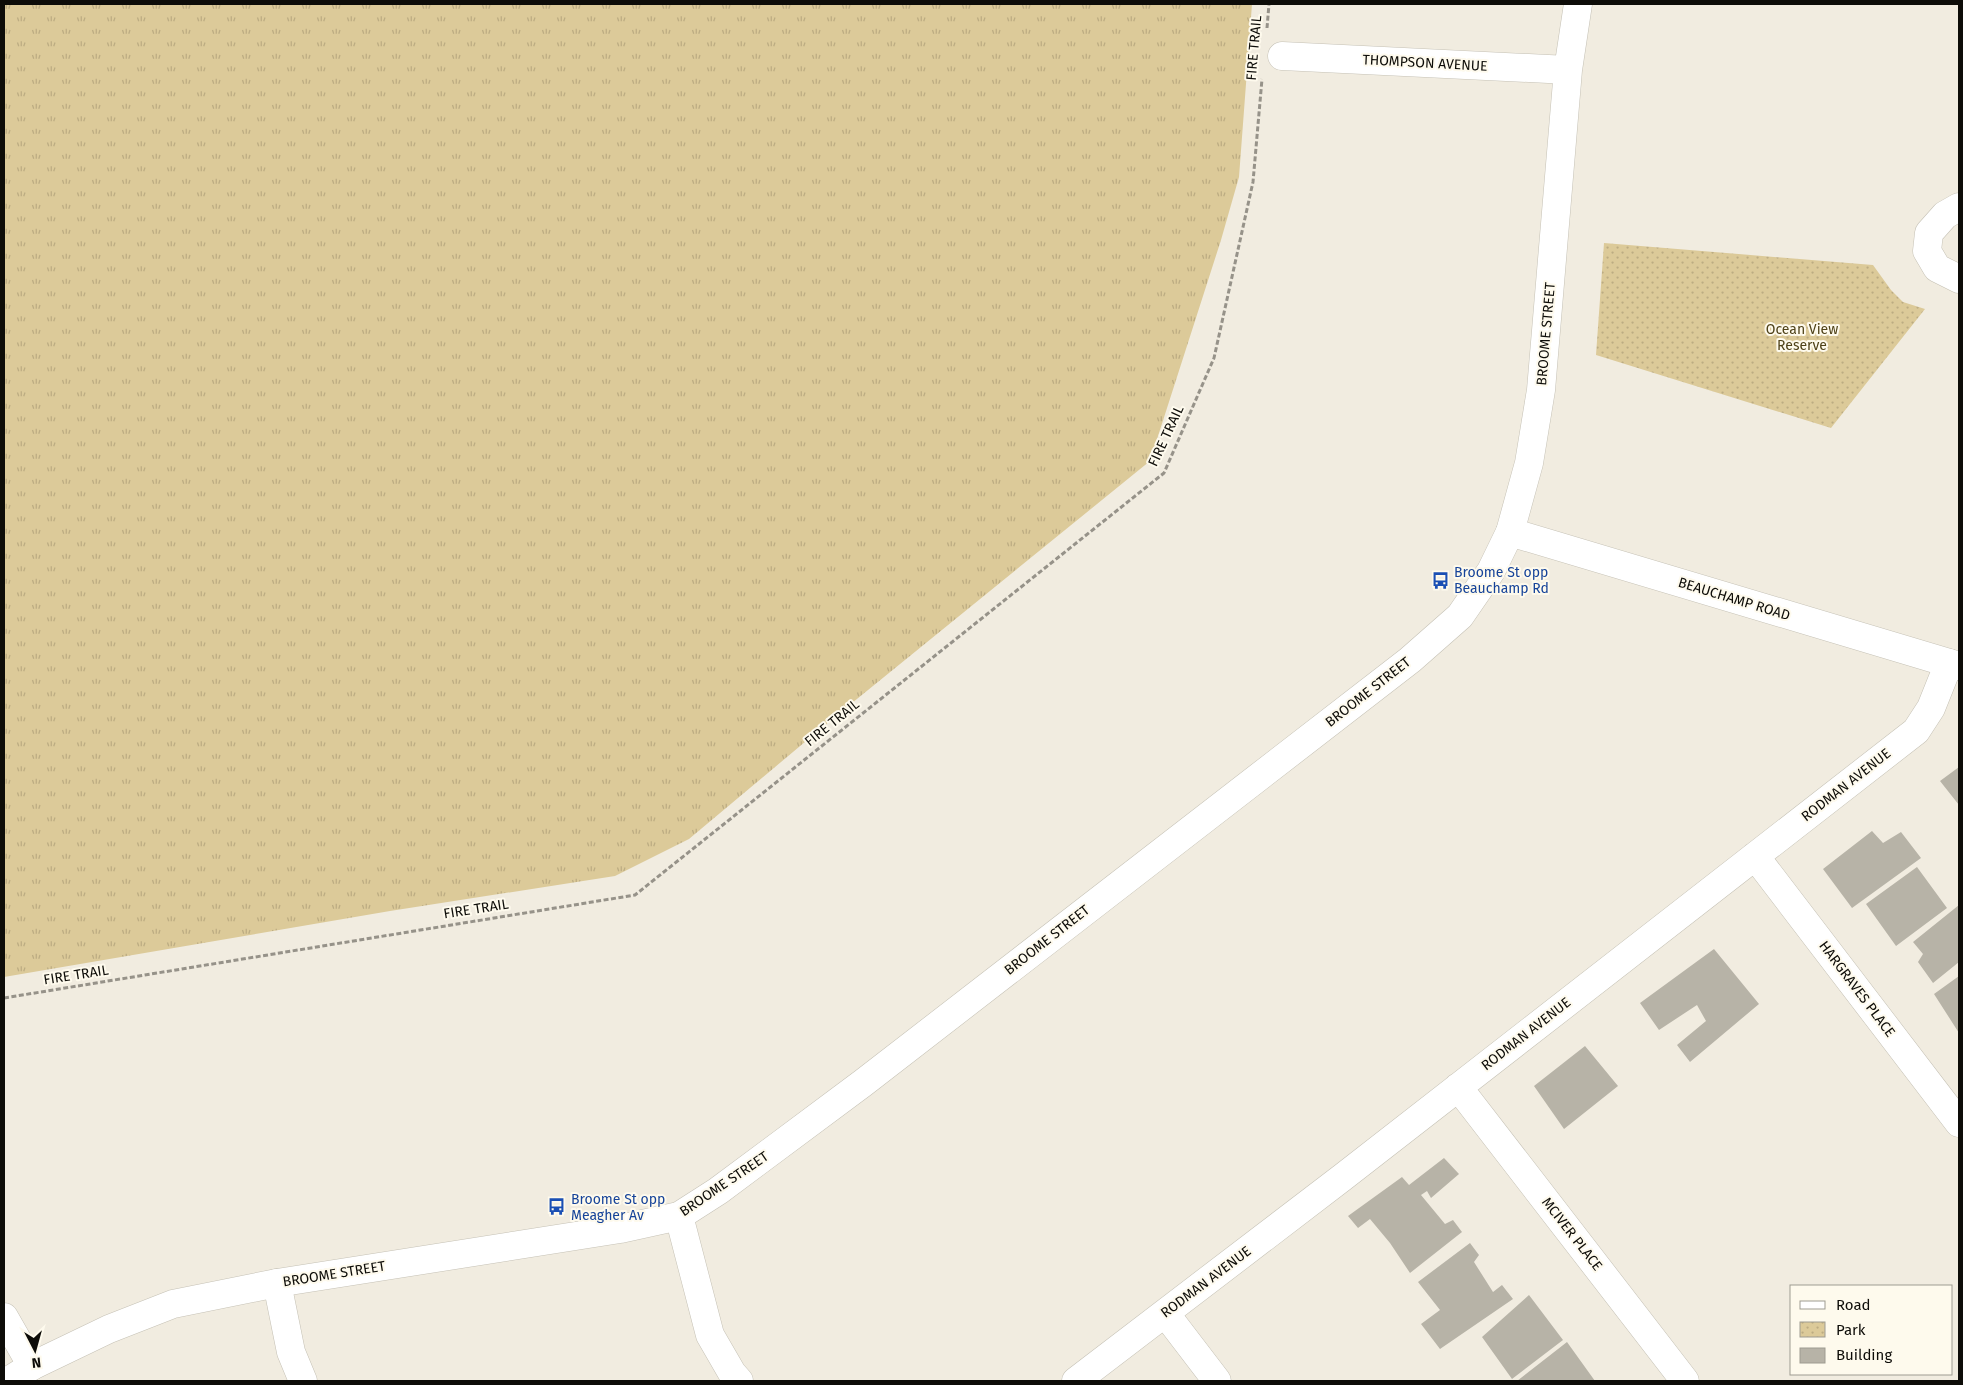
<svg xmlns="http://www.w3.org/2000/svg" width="1963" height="1385" font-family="'Fira Sans',sans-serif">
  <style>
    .grass { fill: url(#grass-tufts) }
    .park { fill: url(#park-dots) }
    .building { fill: #b7b3a7 }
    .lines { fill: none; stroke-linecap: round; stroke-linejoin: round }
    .minor-casing { stroke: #c5c1b5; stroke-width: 29 }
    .tertiary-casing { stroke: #c5c1b5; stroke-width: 29 }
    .path { stroke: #969289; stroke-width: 3; stroke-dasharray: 5 2.5; stroke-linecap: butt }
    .minor { stroke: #fff; stroke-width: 28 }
    .tertiary { stroke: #fff; stroke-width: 28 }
    .labels { text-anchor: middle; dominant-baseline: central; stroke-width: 4; stroke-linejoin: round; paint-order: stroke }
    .street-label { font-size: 14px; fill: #0d0c08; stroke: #fefaed }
    .park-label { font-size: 14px; fill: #4f4219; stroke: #fefaed }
    .transit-label { font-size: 14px; fill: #164399; stroke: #fefaed; text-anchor: start }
  </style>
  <defs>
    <pattern id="grass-tufts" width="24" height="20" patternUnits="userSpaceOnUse" patternTransform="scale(1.25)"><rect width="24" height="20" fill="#dcca99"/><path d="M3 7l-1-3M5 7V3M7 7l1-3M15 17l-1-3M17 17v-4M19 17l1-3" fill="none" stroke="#bcac82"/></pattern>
    <pattern id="park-dots" width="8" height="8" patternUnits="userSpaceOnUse" patternTransform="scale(1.25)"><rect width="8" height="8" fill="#dcca99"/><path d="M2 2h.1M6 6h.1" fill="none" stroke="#bcac82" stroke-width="1.8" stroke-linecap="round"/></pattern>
  </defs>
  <rect width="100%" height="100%" fill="#f1ece0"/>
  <!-- grass -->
  <path class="grass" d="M4 4H1252L1239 177 1221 240 1150 461 836 716 689 839 615 876 390 911 4 977Z"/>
  <!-- park -->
  <path class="park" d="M1604 243 1873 265 1891 290 1903 302 1925 309 1831 428 1596 355Z"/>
  <!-- building -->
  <path class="building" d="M1959 767V805L1940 781Z
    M1872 831 1883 843 1901 832 1921 858 1852 908 1823 869Z
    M1917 867 1947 908 1896 946 1866 904Z
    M1959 905V962L1933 983 1918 962 1923 954 1913 942Z
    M1714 949 1759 1004 1690 1062 1677 1045 1706 1021 1697 1005 1659 1030 1640 1003Z
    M1959 976V1033L1934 994Z
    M1585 1046 1618 1086 1564 1129 1534 1086Z
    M1444 1158 1459 1174 1431 1198 1427 1191 1421 1195 1445 1224 1453 1220 1462 1232 1410 1273 1390 1243 1370 1219 1358 1228 1348 1216 1402 1177 1409 1185Z
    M1470 1243 1479 1255 1474 1262 1493 1292 1502 1285 1513 1299 1440 1349 1421 1324 1440 1310 1418 1282Z
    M1529 1295 1563 1340 1512 1379 1482 1337Z
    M1567 1342 1595 1381H1517Z"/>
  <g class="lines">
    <defs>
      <path id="minor" d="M1282 56 1568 70
        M1959 207 1945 215 1929 233 1927 251 1937 268 1959 279
        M1510 532 1529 463 1541 390 1568 70 1578 4
        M1755 856 1959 1123
        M1458 1087 1685 1381
        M679 1216 710 1335 732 1373 739 1381
        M277 1283 291 1352 303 1381
        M1165 1313 1217 1381
        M4 1317 32 1366
        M1076 1381 1343 1177 1916 731 1931 708 1949 663"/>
      <path id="tertiary" d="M8 1381 32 1366 109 1329 173 1304 277 1283 620 1229 679 1216 718 1191 863 1083 1410 660 1460 616 1491 571 1510 532 1959 666"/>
    </defs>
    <!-- minor casing -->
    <use href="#minor" class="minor-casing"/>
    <!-- tertiary casing -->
    <use href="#tertiary" class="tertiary-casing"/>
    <!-- path -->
    <path class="path" d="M1267 28 1269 4
      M4 998 635 895 1164 473 1214 358 1253 182 1262 79"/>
    <!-- minor -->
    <use href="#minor" class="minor"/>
    <!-- tertiary -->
    <use href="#tertiary" class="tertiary"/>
  </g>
  <!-- icons -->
  <defs>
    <symbol id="bus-bare" viewBox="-9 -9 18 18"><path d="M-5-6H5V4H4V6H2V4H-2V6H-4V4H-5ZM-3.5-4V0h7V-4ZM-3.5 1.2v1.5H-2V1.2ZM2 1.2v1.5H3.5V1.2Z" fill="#1a4fb4" stroke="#fefaed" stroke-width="2.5" paint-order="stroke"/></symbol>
  </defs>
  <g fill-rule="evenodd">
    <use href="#bus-bare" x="1428" y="568" width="25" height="25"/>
    <use href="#bus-bare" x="544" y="1194" width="25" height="25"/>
  </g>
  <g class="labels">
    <!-- street labels -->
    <g class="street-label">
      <text transform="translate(1254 48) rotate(-85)">FIRE TRAIL</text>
      <text transform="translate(1425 63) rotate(3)">THOMPSON AVENUE</text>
      <text transform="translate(1546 334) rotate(-85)">BROOME STREET</text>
      <text transform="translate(1166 436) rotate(-65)">FIRE TRAIL</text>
      <text transform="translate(1734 599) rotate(17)">BEAUCHAMP ROAD</text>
      <text transform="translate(1368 692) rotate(-38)">BROOME STREET</text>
      <text transform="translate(832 723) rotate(-39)">FIRE TRAIL</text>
      <text transform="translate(1846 785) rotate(-38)">RODMAN AVENUE</text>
      <text transform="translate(476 909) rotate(-9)">FIRE TRAIL</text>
      <text transform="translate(1047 940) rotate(-38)">BROOME STREET</text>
      <text transform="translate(76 975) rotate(-9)">FIRE TRAIL</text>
      <text transform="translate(1857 989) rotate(53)">HARGRAVES PLACE</text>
      <text transform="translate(1526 1034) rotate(-38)">RODMAN AVENUE</text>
      <text transform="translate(724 1184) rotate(-34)">BROOME STREET</text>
      <text transform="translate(1572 1234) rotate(52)">MCIVER PLACE</text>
      <text transform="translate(334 1274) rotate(-9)">BROOME STREET</text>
      <text transform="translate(1206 1282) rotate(-37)">RODMAN AVENUE</text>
    </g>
    <!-- park labels -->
    <g class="park-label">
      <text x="1802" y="329">Ocean View<tspan x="1802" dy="16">Reserve</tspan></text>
    </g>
    <!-- transit labels -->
    <g class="transit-label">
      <text x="1454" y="572">Broome St opp<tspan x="1454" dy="16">Beauchamp Rd</tspan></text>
      <text x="571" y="1199">Broome St opp<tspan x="571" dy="16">Meagher Av</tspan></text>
    </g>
  </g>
  <!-- border -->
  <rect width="1963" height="1385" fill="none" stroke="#0d0c08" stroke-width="10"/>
  <!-- legend -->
  <rect x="1790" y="1285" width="162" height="90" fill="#fefaed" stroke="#9e9b91"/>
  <rect x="1800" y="1301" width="25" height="8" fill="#ffffff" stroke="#9e9b91"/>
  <text x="1836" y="1310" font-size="15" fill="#0d0c08">Road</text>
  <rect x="1800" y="1322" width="25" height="15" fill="url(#park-dots)" stroke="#9e9b91"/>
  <text x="1836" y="1335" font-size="15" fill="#0d0c08">Park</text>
  <rect x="1800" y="1348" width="25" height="15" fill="#b7b3a7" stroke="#9e9b91"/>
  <text x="1836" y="1360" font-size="15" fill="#0d0c08">Building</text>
  <!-- north arrow -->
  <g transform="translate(35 1350) rotate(174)" stroke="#fefaed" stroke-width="4" paint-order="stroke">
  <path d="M0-4L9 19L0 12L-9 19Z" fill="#0d0c08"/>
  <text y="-8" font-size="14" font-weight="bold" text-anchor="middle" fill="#0d0c08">N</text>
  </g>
</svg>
